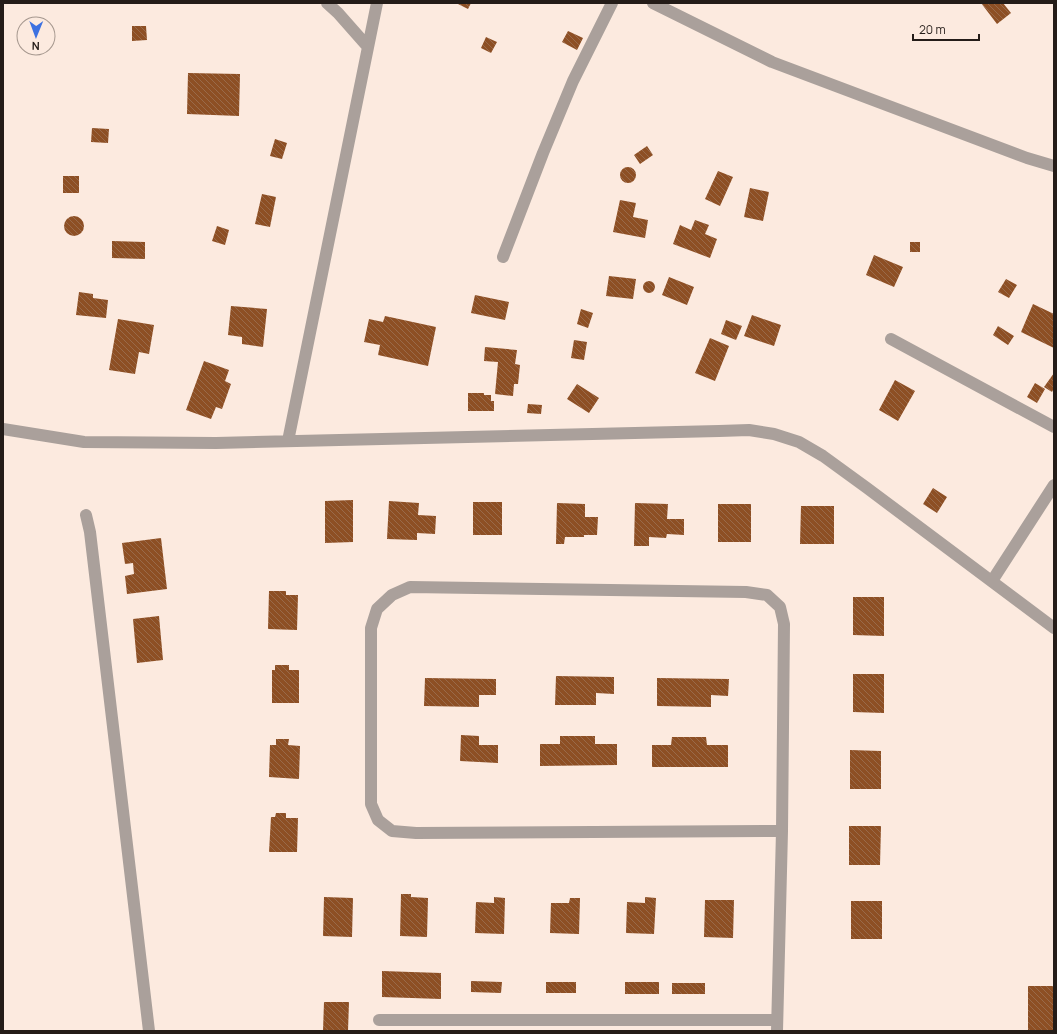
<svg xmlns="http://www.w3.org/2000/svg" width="1057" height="1034" font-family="Manrope,sans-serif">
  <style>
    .building { fill: url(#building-back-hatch) }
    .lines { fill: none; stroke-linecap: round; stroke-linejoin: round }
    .street { stroke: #aaa09b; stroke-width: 12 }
  </style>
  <defs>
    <pattern id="building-back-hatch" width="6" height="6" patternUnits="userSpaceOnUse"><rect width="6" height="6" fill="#8d4f24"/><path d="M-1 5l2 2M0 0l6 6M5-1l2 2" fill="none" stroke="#996a4a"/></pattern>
  </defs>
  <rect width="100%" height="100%" fill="#fceadf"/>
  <!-- building -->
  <path class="building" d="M456 3H471L468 9Z
    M981 3H1003L1011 13 997 24Z
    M132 26H146L147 40 132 41Z
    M568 31 583 38 577 50 562 42Z
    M486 37 497 42 491 53 481 48Z
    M188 73 240 74 239 116 187 114Z
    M92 128 109 129 108 143 91 142Z
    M275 139 287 143 282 159 270 156Z
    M647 146 653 155 640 164 634 155Z
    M620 175a8 8 0 1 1 16 0a8 8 0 1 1-16 0Z
    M718 171 733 177 720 206 705 199Z
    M63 176H79V193H63Z
    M750 188 769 192 763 221 744 217Z
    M262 194 276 197 270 227 255 224Z
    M620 200 636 203 633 217 648 220 645 238 613 232Z
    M64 226a10 10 0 1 1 20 0a10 10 0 1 1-20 0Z
    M695 220 709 225 705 234 717 239 710 258 673 244 680 225 691 230Z
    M217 226 229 230 225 245 212 241Z
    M112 241 145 242V259L112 258Z
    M910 242H920V252H910Z
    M874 255 903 267 894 287 866 275Z
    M609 276 636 279 633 299 606 296Z
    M669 277 694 287 687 305 662 295Z
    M1006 279 1017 285 1009 298 998 292Z
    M643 287a6 6 0 1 1 12 0a6 6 0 1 1-12 0Z
    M79 292 93 294V298L108 300 106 318 76 315Z
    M475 295 509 302 505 320 471 313Z
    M1033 304 1054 314V348L1021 332Z
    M231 306 267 309 263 347 242 344V337L228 335Z
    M581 309 593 313 588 328 577 324Z
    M752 315 781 325 774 346 744 336Z
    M385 316 436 327 428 366 378 355 380 345 364 342 369 319 383 322Z
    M118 319 154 325 149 354 139 352 135 374 109 370Z
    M726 320 742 326 736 340 721 334Z
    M998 326 1014 336 1008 345 993 335Z
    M710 338 729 346 715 381 695 373Z
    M574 340 587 342 584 360 571 358Z
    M485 347 517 350 515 364 520 365 518 384H514L513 396 495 394 498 362 484 361Z
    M204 361 229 370 225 381 231 384 222 409 216 407 211 419 186 410Z
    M1054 373V388L1052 392 1044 387Z
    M895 380 915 391 898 421 879 410Z
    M1035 383 1045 389 1037 403 1027 397Z
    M577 384 599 398 589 413 567 399Z
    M468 393H484V395H491V401H494V411H468Z
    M528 404 542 405 541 414 527 413Z
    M933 488 947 497 937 513 923 504Z
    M353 500V542L325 543V501Z
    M389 501 419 503 418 515 436 516 435 534 417 533V540L387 539Z
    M473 502H502V535H473Z
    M557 503 585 504V517H598L597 535H584V537H565L564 544H556Z
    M635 503 668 504 667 519H684V535L667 534 666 538 649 537V546H634Z
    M718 504H751V542H718Z
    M801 506H834V544H800Z
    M161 538 167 589 127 594 125 576 134 574 133 563 125 564 122 543Z
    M269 591H286V595H298L297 630 268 629Z
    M853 597H884V636L853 635Z
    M159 616 163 660 137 663 133 619Z
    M275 665H289V670H299V703H272V670H275Z
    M853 674H884V713L853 712Z
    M556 676 614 677V694L596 693V705H555Z
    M425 678 496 679V695H479V707L424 706Z
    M657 678 729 679 728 696 711 695V707L657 706Z
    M461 735 479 736V745H498V763L460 761Z
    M560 736H595V744H617V765L540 766V744H560Z
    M672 737H706L707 745H728V767H652V745H671Z
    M276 739H289L288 745 300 746 299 779 269 777 270 745H276Z
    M850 750 881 751V789H850Z
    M276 813H286V818H298L297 852H269L271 817H275Z
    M849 826H881L880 865H849Z
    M401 894H411V897L428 898 427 937 400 936Z
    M324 897 353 898 352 937 323 936Z
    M494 897 505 898 504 934 475 933 476 902 494 903Z
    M645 897 656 898 654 934 626 933 627 902 645 903Z
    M570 898H580L579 934 550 933 551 903H569Z
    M705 900H734L733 938 704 937Z
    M851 901H882V939H851Z
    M382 971 441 973V999L382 997Z
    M471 981 502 982 501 993 471 992Z
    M546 982H576V993H546Z
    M625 982H659V994H625Z
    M672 983H705V994H672Z
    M1028 986H1054V1031H1028Z
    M324 1002H349L348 1031H323Z"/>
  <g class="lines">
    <!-- street -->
    <path class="street" d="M327 3 338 13 368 47
      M653 3 772 62 1027 158 1054 166
      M503 257 543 153 573 81 612 3
      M891 339 1054 427
      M3 429 84 442 216 443 719 431 749 430 774 434 799 442 823 456 867 488 1054 628
      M288 441 377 3
      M86 515 90 532 149 1031
      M992 581 1054 485
      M379 1020H777
      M777 1031 782 831 784 624 780 607 767 595 746 592 410 587 392 595 377 609 371 628V804L378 820 392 831 416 833 782 831"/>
  </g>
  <!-- border -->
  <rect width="1057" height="1034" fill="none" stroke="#241c18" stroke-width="8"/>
  <!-- north arrow -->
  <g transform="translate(36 36) rotate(181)"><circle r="19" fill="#fceadf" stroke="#a6988f"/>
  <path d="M0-3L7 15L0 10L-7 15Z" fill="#3d71e1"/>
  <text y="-6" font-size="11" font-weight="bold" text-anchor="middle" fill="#241c18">N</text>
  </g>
  <!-- scale -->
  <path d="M913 34v6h66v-6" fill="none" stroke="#241c18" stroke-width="2"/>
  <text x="919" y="34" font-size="12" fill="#241c18" stroke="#fceadf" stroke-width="3" paint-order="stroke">20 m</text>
</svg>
